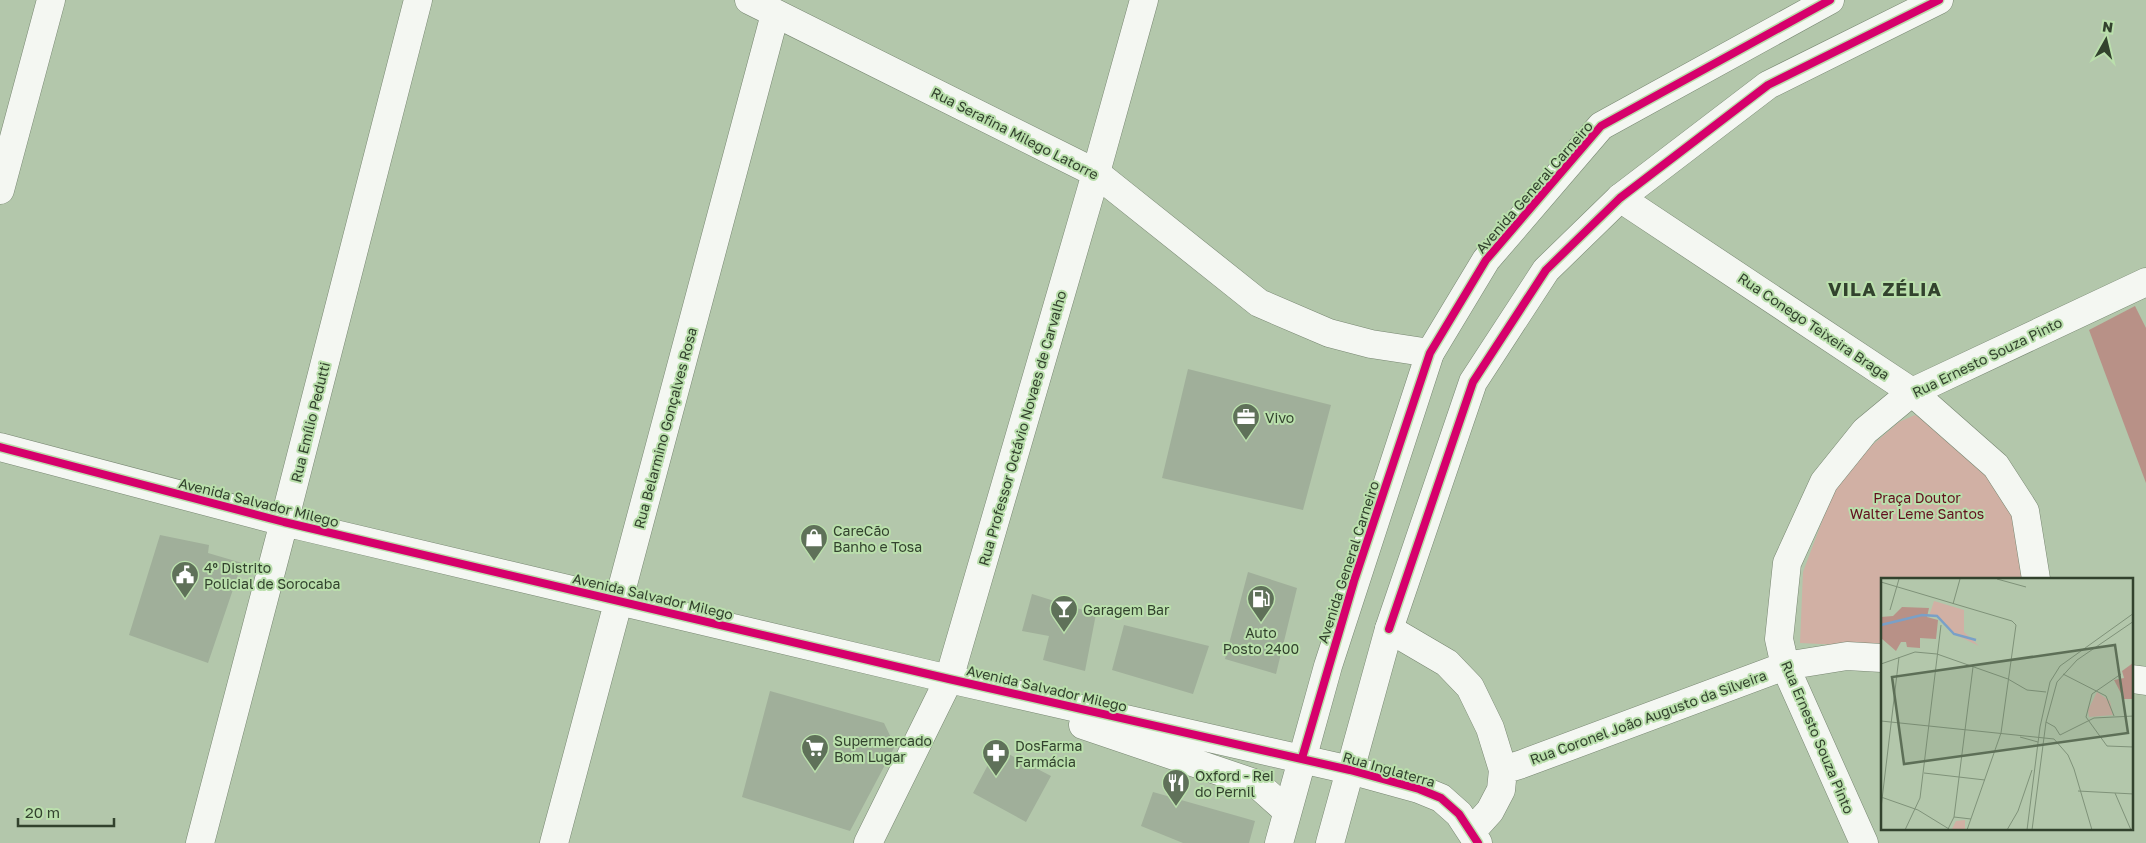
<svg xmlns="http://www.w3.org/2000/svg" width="2146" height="843" font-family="'Golos Text',sans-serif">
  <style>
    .green { fill: #d1b0a4 }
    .forest { fill: #b89187 }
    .building { fill: #a0af9a }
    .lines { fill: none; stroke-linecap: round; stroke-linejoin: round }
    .minor-casing { stroke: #778671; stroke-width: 29 }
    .major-casing { stroke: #778671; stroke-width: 29 }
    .minor { stroke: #f4f7f2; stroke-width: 28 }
    .major { stroke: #f4f7f2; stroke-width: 28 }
    .cycleway-casing { stroke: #badfac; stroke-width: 11 }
    .cycleway { stroke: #d6006c; stroke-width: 8 }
    .labels { text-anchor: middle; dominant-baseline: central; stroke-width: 4; stroke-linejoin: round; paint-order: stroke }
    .street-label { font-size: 14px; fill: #32422d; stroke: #badfac }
    .poi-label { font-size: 14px; fill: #32422d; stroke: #badfac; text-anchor: start }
    .park-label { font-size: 14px; fill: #610f1d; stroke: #badfac }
    .district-label { font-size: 19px; font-weight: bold; letter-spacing: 1px; fill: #32422d; stroke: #badfac }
    .inset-river { fill: none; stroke: #7aa0c7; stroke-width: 2.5 }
    .inset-road { fill: none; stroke: #7f9279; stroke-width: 1 }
    .view { fill: #5d6f57; fill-opacity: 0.15; stroke: #5d6f57; stroke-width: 2.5 }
    .inset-edge { fill: none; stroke: #32422d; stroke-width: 2.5 }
  </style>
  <rect width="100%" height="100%" fill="#b3c7ab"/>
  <!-- green -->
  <path class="green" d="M1915 415 1966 448 2019 514 2030 579H1882V647L1800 643 1803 572 1833 492 1870 447 1899 422Z"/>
  <!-- forest -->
  <path class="forest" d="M2135 306 2146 328V483L2089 330Z"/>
  <!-- building -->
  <path class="building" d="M1188 369 1331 405 1303 510 1162 478Z
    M160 535 209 545 208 553 242 563 208 663 129 635Z
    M1248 572 1297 588 1276 674 1225 659Z
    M1032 594 1096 614 1085 671 1043 660 1049 636 1022 631Z
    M1124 625 1209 646 1193 694 1112 670Z
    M770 691 884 723 895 746 850 831 742 797Z
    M997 748 1051 776 1026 822 973 793Z
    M1153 792 1255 821 1249 843H1183L1141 826Z"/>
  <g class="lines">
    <defs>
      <path id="minor" d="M749 0 1096 173 1259 303 1329 333 1371 344 1430 353
        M0 190 51 0
        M1620 198 1912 392 1996 466 2025 511 2036 579
        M0 447 284 522 949 679 1350 770 1419 789 1441 798 1459 814 1478 843
        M1389 629 1447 663 1470 687 1490 728 1503 770 1501 790 1490 811 1471 832
        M2132 679 2146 681
        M1083 725 1257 784 1287 811
        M1503 770 1522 764 1785 666 1847 656 1882 658
        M200 843 284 522 418 0
        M554 843 775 14
        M868 843 949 679 1092 187 1144 0
        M1864 843 1785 666 1779 639 1787 563 1824 482 1865 431 1912 392 2146 282"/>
      <path id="major" d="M1279 843 1328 666 1430 353 1486 260 1601 126 1830 0
        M1330 843 1389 629 1473 382 1546 270 1620 198 1768 85 1939 0"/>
    </defs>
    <!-- minor casing -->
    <use href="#minor" class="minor-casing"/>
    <!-- major casing -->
    <use href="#major" class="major-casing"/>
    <!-- minor -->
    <use href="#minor" class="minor"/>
    <!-- major -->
    <use href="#major" class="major"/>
    <defs>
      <path id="cycleway" d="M0 447 284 522 949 679 1350 770 1419 789 1441 798 1459 814 1478 843
        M1389 629 1473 382 1546 270 1620 198 1768 85 1939 0
        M1302 758 1354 581 1430 353 1486 260 1601 126 1830 0"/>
    </defs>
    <!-- cycleway casing -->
    <use href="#cycleway" class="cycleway-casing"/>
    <!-- cycleway -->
    <use href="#cycleway" class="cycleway"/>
  </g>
  <!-- icons -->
  <defs>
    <symbol id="office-pin" viewBox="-11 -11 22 30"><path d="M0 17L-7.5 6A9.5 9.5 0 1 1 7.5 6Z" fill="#5f7159" stroke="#badfac"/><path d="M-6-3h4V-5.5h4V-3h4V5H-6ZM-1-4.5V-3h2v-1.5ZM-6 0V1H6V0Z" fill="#fff"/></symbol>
    <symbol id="shop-pin" viewBox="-11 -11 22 30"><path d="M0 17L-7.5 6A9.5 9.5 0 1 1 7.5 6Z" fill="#5f7159" stroke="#badfac"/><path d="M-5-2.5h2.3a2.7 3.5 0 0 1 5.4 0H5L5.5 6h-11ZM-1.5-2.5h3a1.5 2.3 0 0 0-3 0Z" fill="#fff"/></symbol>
    <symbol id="civic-pin" viewBox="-11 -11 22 30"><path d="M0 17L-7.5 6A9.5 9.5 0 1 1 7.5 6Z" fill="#5f7159" stroke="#badfac"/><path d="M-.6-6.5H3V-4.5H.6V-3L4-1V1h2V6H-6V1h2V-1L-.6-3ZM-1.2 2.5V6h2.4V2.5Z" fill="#fff"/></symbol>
    <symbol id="fuel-pin" viewBox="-11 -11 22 30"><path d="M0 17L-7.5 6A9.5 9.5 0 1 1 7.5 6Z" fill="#5f7159" stroke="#badfac"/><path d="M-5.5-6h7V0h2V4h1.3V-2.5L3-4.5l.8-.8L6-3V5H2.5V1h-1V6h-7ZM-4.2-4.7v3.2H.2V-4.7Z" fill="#fff"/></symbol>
    <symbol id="bar-pin" viewBox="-11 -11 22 30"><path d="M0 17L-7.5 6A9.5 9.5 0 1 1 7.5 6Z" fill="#5f7159" stroke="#badfac"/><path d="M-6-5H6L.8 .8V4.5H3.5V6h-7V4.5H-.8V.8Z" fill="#fff"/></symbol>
    <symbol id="supermarket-pin" viewBox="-11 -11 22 30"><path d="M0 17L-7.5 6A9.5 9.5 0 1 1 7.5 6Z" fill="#5f7159" stroke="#badfac"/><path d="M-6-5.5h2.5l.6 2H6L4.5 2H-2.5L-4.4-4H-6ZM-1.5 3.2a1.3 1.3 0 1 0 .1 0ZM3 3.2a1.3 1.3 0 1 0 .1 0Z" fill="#fff"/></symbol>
    <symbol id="pharmacy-pin" viewBox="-11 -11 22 30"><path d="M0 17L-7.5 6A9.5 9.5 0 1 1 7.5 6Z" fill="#5f7159" stroke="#badfac"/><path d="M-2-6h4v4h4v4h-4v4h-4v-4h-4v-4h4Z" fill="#fff"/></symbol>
    <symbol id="restaurant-pin" viewBox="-11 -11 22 30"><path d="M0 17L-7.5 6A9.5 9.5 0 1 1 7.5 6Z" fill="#5f7159" stroke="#badfac"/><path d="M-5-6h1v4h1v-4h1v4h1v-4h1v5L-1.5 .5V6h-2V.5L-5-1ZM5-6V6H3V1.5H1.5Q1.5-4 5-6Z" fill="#fff"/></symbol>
  </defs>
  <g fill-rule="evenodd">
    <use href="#office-pin" x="1230" y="401" width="32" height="43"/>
    <use href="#shop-pin" x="798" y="522" width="32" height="43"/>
    <use href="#civic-pin" x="169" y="559" width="32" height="43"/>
    <use href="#fuel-pin" x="1245" y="583" width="32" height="43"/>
    <use href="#bar-pin" x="1048" y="593" width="32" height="43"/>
    <use href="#supermarket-pin" x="799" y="732" width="32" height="43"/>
    <use href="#pharmacy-pin" x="980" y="737" width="32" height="43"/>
    <use href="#restaurant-pin" x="1160" y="767" width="32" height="43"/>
  </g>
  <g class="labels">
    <!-- street labels -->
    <g class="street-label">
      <text transform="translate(1015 133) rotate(27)">Rua Serafina Milego Latorre</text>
      <text transform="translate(1534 187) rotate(-49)">Avenida General Carneiro</text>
      <text transform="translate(1814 326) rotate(34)">Rua Conego Teixeira Braga</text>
      <text transform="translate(1987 357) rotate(-26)">Rua Ernesto Souza Pinto</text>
      <text transform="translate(310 422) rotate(-76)">Rua Emílio Pedutti</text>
      <text transform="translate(665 428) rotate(-75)">Rua Belarmino Gonçalves Rosa</text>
      <text transform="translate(1022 428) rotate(-74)">Rua Professor Octávio Novaes de Carvalho</text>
      <text transform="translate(259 502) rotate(14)">Avenida Salvador Milego</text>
      <text transform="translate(1348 562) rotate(-72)">Avenida General Carneiro</text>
      <text transform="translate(653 596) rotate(13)">Avenida Salvador Milego</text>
      <text transform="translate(1047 688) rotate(13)">Avenida Salvador Milego</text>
      <text transform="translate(1648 717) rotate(-20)">Rua Coronel João Augusto da Silveira</text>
      <text transform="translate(1818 737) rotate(67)">Rua Ernesto Souza Pinto</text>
      <text transform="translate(1389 769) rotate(16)">Rua Inglaterra</text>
    </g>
    <!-- poi labels -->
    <g class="poi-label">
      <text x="1265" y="417">Vivo</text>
      <text x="833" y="530">CareCão<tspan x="833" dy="16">Banho e Tosa</tspan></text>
      <text x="204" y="567">4º Distrito<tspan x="204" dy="16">Policial de Sorocaba</tspan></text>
      <text x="1083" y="609">Garagem Bar</text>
      <text x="1261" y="632" text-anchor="middle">Auto<tspan x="1261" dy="16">Posto 2400</tspan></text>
      <text x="834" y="740">Supermercado<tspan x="834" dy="16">Bom Lugar</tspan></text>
      <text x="1015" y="745">DosFarma<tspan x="1015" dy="16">Farmácia</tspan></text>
      <text x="1195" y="775">Oxford - Rei<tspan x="1195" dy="16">do Pernil</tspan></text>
    </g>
    <!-- park labels -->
    <g class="park-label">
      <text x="1917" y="497">Praça Doutor<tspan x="1917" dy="16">Walter Leme Santos</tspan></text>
    </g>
    <!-- district labels -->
    <g class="district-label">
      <text x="1885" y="288">VILA ZÉLIA</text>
    </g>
  </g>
  <!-- overview -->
  <g transform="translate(1881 578)">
    <rect width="252" height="252" fill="#b3c7ab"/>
    <path d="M53 23 83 32V54L98 68 73 56 57 38H48ZM216 114 229 123 232 137 208 139 207 132ZM84 242V252L71 251 75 243Z" fill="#d1b0a4"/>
    <path d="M21 29 48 30 46 39 57 42 55 61 39 60V70L26 69 25 64H20L15 73 0 60V39L12 38ZM252 85V121H243L233 102 243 100 241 93Z" fill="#b89187"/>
    <path class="inset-river" d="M0 47 41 37 56 38 73 56 95 62"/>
    <path class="inset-road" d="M116 1 145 9M0 4 131 43 135 47 120 155 86 252M72 26 79 1M9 32 18 1M0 86 34 74 56 76 127 101 146 112 165 114M182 96 225 118 233 138M240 96 211 116 205 139 226 168 253 169M0 143 173 161 187 177 193 191 211 252M165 144 174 149 179 157M179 157 213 140 253 138M139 159 157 164M43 195 104 202M197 213 253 216M234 215 250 252M0 219 37 232 68 251M0 230 18 79M73 239 90 241M67 251 73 239 92 89M24 252 39 220 60 47M126 252 137 233 151 192M146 252 159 149 169 104 179 88 253 35M151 252 165 144 176 104 196 82 253 43"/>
    <path class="view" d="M234 67 247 155 23 186 11 99Z"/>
    <rect width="252" height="252" class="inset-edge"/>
  </g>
  <!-- north arrow -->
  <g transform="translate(2106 40) rotate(8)" stroke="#badfac" stroke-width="4" paint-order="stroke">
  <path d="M0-4L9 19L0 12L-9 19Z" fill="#32422d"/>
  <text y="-8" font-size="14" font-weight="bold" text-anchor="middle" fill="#32422d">N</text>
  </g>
  <!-- scale -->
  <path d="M18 818v8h96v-8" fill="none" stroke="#32422d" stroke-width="2.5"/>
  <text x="25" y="818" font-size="15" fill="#32422d" stroke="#badfac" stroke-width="4" paint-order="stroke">20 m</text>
</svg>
